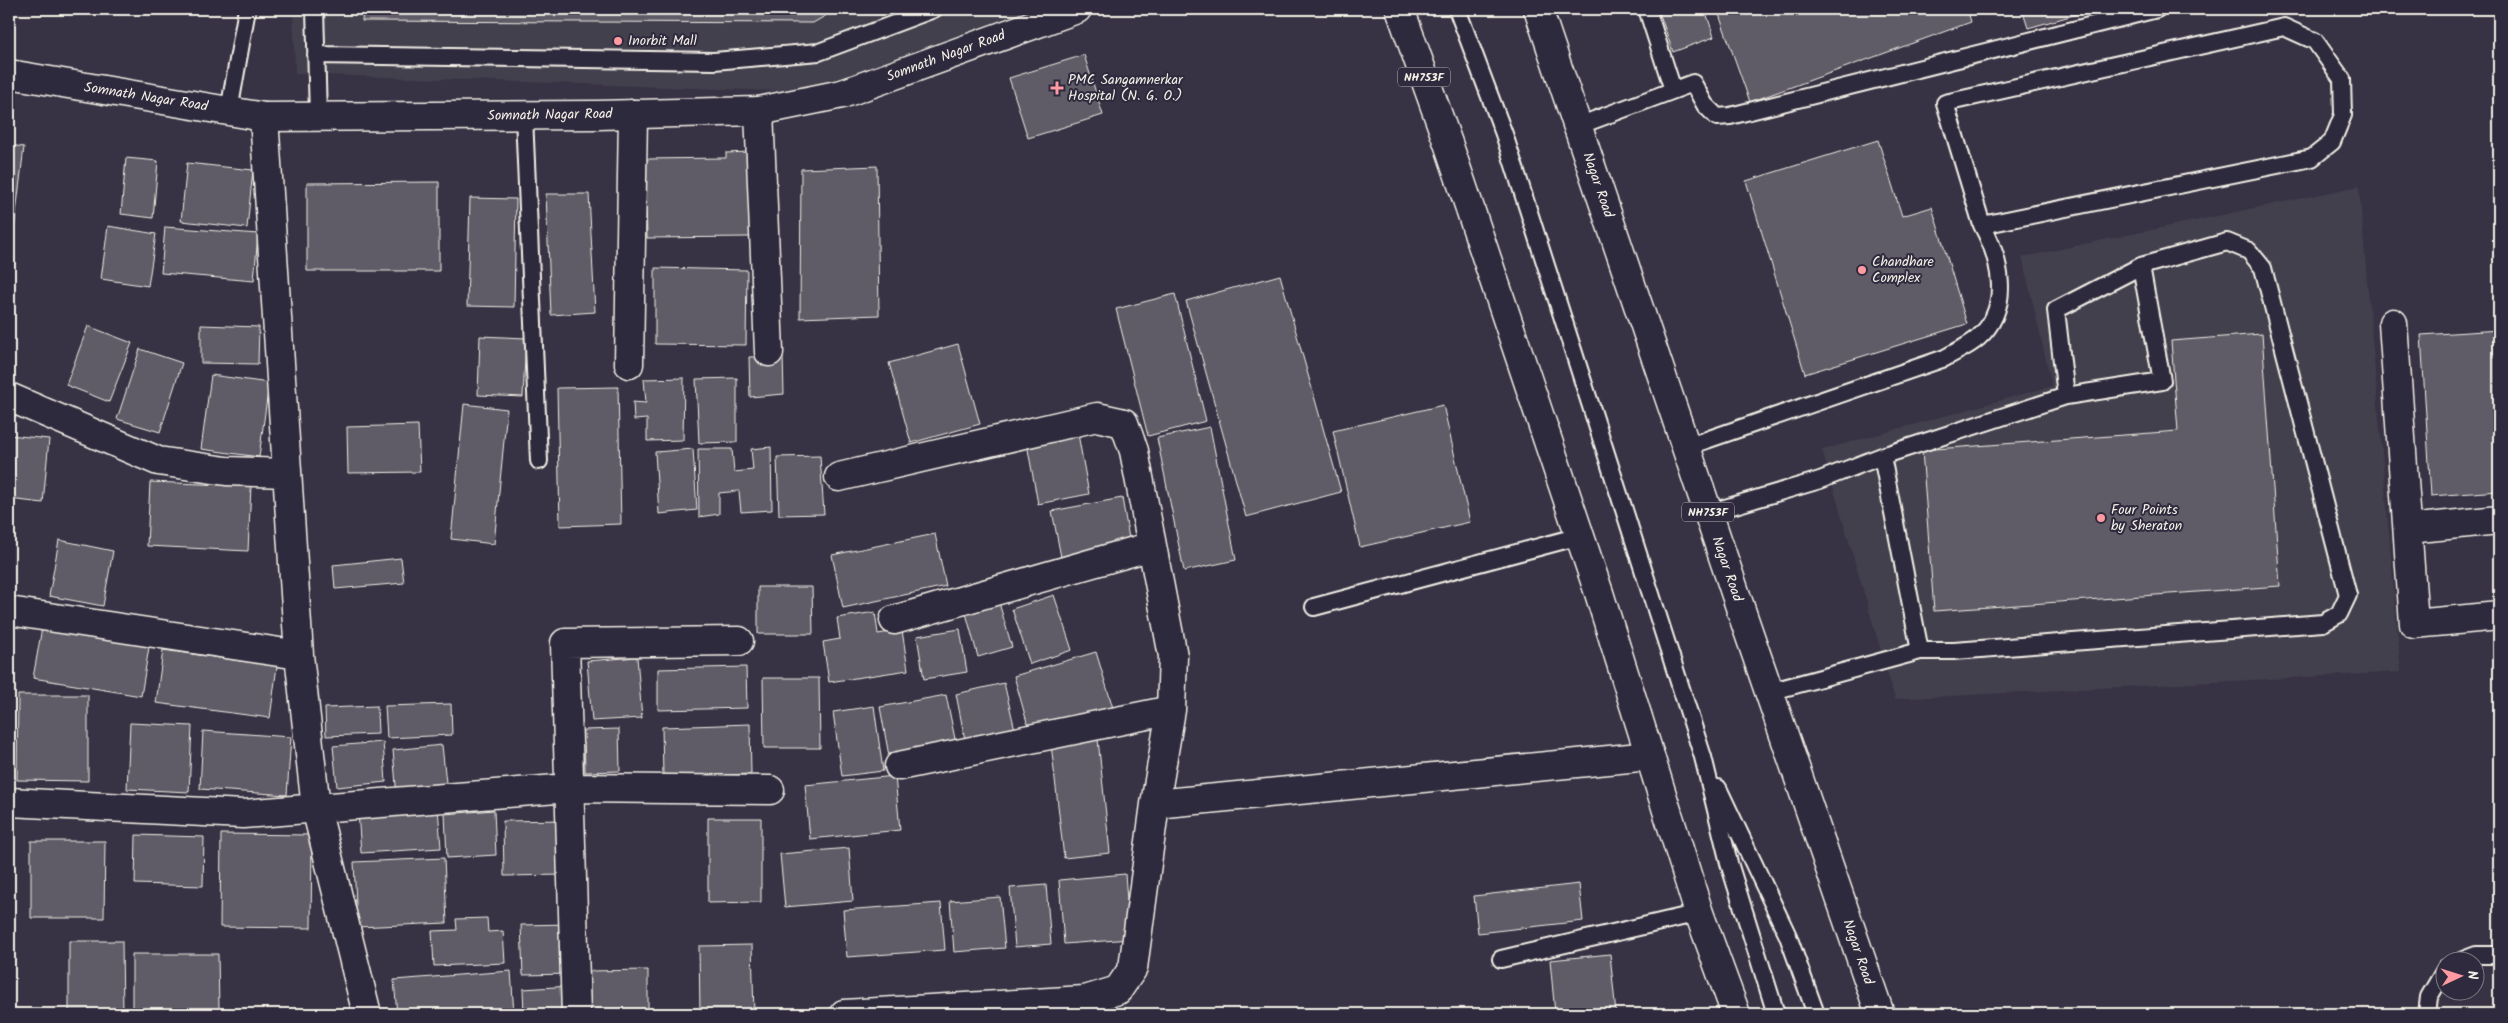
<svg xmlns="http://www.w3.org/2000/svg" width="2508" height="1023" font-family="Kalam,sans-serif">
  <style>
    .built { fill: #433f4e }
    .building { fill: #5f5c67; stroke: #f4f1e8 }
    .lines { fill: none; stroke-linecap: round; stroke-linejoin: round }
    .lane-casing { stroke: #f4f1e8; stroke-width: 20 }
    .street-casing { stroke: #f4f1e8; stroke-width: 31 }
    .secondary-casing { stroke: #f4f1e8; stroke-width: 31 }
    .highway-casing { stroke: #f4f1e8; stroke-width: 31 }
    .lane { stroke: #2f2a3d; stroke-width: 16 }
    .street { stroke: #2f2a3d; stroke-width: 28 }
    .secondary { stroke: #2f2a3d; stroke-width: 28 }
    .highway { stroke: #2f2a3d; stroke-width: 28 }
    .poi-dot { fill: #ff9aa2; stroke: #2f2a3d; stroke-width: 2 }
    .labels { text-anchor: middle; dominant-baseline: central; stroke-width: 4; stroke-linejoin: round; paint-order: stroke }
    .shield { fill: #2f2a3d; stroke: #b9b5b5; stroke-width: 1 }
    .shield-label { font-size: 12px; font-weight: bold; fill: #f4f1e8 }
    .poi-label { font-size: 14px; fill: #f4f1e8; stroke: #2f2a3d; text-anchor: start }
    .street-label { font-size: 14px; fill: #f4f1e8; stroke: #2f2a3d }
  </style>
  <rect width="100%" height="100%" fill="#373244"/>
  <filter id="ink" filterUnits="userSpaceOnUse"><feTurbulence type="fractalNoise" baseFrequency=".02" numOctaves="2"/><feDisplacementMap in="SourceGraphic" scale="10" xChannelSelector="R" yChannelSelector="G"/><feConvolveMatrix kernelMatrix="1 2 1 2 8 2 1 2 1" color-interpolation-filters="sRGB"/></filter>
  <g filter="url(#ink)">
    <!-- built -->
    <path class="built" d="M293 9H1030L807 92 295 74Z
      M2359 186 2401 672 1895 699 1822 450 2052 386 2022 257Z"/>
    <!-- building -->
    <path class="building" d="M363 9H837L813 23 362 21Z
      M1658 9H1705L1714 37 1673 52Z
      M1717 9H1993L1969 15 1971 22 1750 102Z
      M2022 9H2095L2028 28Z
      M1084 55 1103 115 1028 138 1009 78Z
      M1878 140 1902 216 1932 207 1967 324 1805 374 1746 181Z
      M9 145 24 147 12 247 9 246Z
      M749 152 750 237 647 238 645 159 726 158V153Z
      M126 158 158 161 153 218 121 214Z
      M187 163 253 170 247 228 181 221Z
      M877 166 879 315 800 318 801 169Z
      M439 182V271H307V183Z
      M546 194H589L595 312 551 315Z
      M470 198 516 199 514 307 467 306Z
      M108 226 156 234 148 286 101 279Z
      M165 227 258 234 254 281 161 273Z
      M655 268 747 270 746 345 655 344Z
      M1280 275 1341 492 1246 517 1186 301Z
      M1175 294 1206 421 1148 436 1116 309Z
      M201 325 259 327 258 364 201 363Z
      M88 326 132 343 109 402 66 385Z
      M2499 330V491L2431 496 2421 335Z
      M2262 334 2280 586 1934 611 1922 450 2178 431 2171 341Z
      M480 336 526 338 523 397 478 395Z
      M958 344 980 424 911 443 889 363Z
      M140 349 182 363 160 432 117 419Z
      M783 356 784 394 750 397 749 357Z
      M211 375 269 383 259 457 201 449Z
      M684 378 683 440 647 441V419L634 420 633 402 646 403 644 379Z
      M737 378V442L699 443 696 379Z
      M618 387 621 524 560 526 557 388Z
      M464 404 507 409 494 544 451 539Z
      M1443 405 1470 522 1360 547 1333 431Z
      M418 425 420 472 348 473 347 427Z
      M1210 427 1236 560 1184 571 1157 438Z
      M1078 434 1089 494 1038 504 1027 444Z
      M9 435 49 439 43 503 9 499Z
      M771 447 772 510 741 512 739 491 719 493V514L699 517 698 449H732L734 472 753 470 751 449Z
      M693 449 697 510 659 514 655 452Z
      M820 456 824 514 779 515 777 457Z
      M150 482 251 486 248 551 147 546Z
      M1122 498 1130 544 1061 557 1052 511Z
      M935 534 946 586 843 608 832 555Z
      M59 540 113 551 103 606 49 596Z
      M401 558 404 583 335 589 333 565Z
      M758 587H812L813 634H758Z
      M1054 595 1072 650 1030 664 1012 609Z
      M997 596 1012 647 978 657 964 606Z
      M875 612 878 634 902 630 908 670 829 682 823 642 840 639 837 618Z
      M43 622 150 641 141 696 33 678Z
      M960 629 967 672 924 679 917 636Z
      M163 650 277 666 270 718 156 703Z
      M1096 652 1113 708 1030 733 1014 676Z
      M637 657 642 718 592 721 587 661Z
      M746 667 747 708 658 710V669Z
      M763 678H819L820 748H764Z
      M1004 683 1016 734 966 745 956 694Z
      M18 695H88V781L17 780Z
      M946 695 956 744 889 756 880 707Z
      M451 704 452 735 387 738 385 706Z
      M377 706 378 734 326 736 325 708Z
      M874 706 883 771 842 776 833 712Z
      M130 723 192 726 189 792 127 789Z
      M750 724 751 774 663 777 662 727Z
      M619 729 620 771 585 772 584 730Z
      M203 731 291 737 287 795 200 789Z
      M1098 739 1110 853 1064 858 1051 744Z
      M383 742 386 782 337 787 333 746Z
      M442 745 447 792 397 797 393 750Z
      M895 776 900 830 810 839 805 785Z
      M438 807 441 848 361 853 358 812Z
      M494 810 496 855 447 858 445 814Z
      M708 818H761V902L708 903Z
      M564 820 565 875 504 876 503 821Z
      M221 834 312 835 311 928 220 927Z
      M136 835 204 837 203 886 135 884Z
      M31 841H105L104 918H31Z
      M849 848 853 901 785 907 780 854Z
      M444 858 447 923 357 927 354 862Z
      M1125 874 1130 939 1064 944 1059 880Z
      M1579 884 1583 921 1478 933 1474 896Z
      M1046 885 1051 944 1015 947 1010 888Z
      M1000 897 1005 948 954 952 950 901Z
      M941 903 945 950 847 957 843 910Z
      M487 918 488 932 503 931 505 963 434 966 432 931 457 930 456 919Z
      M570 924 572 974 523 975 521 925Z
      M69 941H122L123 1014H69Z
      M752 945 754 1014H700L699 946Z
      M132 954H218L219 1009 132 1010Z
      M1610 954 1616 1014H1555L1550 960Z
      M648 970V1014H590L589 971Z
      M511 971 514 1014H397L394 980Z
      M570 986 572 1014H524L523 989Z"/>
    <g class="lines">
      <defs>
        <path id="lane" d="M315 9 318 116
          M1457 9 1504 134 1703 757 1729 863 1776 1014
          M1647 9 1673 90
          M316 55 714 61 819 52 934 9
          M229 111 247 9
          M524 116 539 461
          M1578 126 1693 83 1705 105 1717 117 1730 116 2157 9
          M2066 396 2162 381 2141 266
          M1686 447 1945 358C1955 352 1969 346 1978 338 2012 308 2001 260 1982 225L2312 158 2332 142 2343 115 2342 79 2315 41 2284 27 1945 103 1982 225
          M1882 456 1920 651
          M1708 513 1820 480 1882 456 2066 396 2056 310 2141 266 2227 242 2249 251 2263 268 2348 595 2339 614 2323 623 1954 651H1920L1769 692
          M1314 607 1580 536
          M1718 788 1788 936 1816 1014
          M1501 959 1699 913
          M2463 960 2476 955H2499
          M2427 1014 2429 997 2446 968"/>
        <path id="street" d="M759 111 769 352
          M264 117 299 655 316 808 367 1014
          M2393 323 2414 624 2499 616
          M629 364 633 114
          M9 397 158 461 226 471 286 473
          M839 477 1097 417 1124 423 1134 451 1173 656 1171 710 1155 804 1133 968 1118 990 1085 1000 844 1014
          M2408 529 2499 520
          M9 611 299 655
          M894 620 1152 546
          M899 766 1171 710
          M9 802 243 814 569 788 770 790
          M1155 804 1650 756
          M576 1014 565 643 739 641"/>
        <path id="secondary" d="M9 74 264 117 597 115 759 111 842 94 1077 9"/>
        <path id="highway" d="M1400 9 1449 146 1599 593 1699 913 1736 1014
          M1538 9 1743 616 1880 1014"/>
      </defs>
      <!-- lane casing -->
      <use href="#lane" class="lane-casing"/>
      <!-- street casing -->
      <use href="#street" class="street-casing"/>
      <!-- secondary casing -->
      <use href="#secondary" class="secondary-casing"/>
      <!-- highway casing -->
      <use href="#highway" class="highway-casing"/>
      <!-- lane -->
      <use href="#lane" class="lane"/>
      <!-- street -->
      <use href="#street" class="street"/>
      <!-- secondary -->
      <use href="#secondary" class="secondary"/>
      <!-- highway -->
      <use href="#highway" class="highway"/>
    </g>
  </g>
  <!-- markers -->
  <g class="poi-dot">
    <circle cx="618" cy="41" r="5"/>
    <path d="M1054.5 80.5h5v5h5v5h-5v5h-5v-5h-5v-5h5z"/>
    <circle cx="1862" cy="270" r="5"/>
    <circle cx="2101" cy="518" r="5"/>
  </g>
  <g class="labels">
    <!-- shield labels -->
    <g class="shield">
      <rect x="1398" y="67.5" width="52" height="19" rx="4"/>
      <rect x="1682" y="502.5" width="52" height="19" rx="4"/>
    </g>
    <g class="shield-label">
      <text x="1424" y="77">NH753F</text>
      <text x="1708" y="512">NH753F</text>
    </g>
    <!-- poi labels -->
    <g class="poi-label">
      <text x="628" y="41">Inorbit Mall</text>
      <text x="1068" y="80">PMC Sangamnerkar<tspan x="1068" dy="16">Hospital (N. G. O.)</tspan></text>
      <text x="1872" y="262">Chandhare<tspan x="1872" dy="16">Complex</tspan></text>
      <text x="2111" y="510">Four Points<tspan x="2111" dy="16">by Sheraton</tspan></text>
    </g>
    <!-- street labels -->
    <g class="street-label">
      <text transform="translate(946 56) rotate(-20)">Somnath Nagar Road</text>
      <text transform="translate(146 97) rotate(9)">Somnath Nagar Road</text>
      <text transform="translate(550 115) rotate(-1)">Somnath Nagar Road</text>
      <text transform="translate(1598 185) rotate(71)">Nagar Road</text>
      <text transform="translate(1727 569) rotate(71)">Nagar Road</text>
      <text transform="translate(1858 952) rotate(71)">Nagar Road</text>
    </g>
  </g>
  <!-- margin -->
  <rect width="2508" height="1023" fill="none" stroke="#2f2a3d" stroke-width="30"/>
  <rect x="15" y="15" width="2478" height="993" fill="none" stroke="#f4f1e8" stroke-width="2" filter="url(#ink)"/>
  <!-- north arrow -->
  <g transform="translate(2460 976) rotate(86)"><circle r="24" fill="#2f2a3d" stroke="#7e7a81"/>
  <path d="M0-4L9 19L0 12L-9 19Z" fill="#ff9aa2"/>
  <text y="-8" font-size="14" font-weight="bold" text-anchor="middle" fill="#f4f1e8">N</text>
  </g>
</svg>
